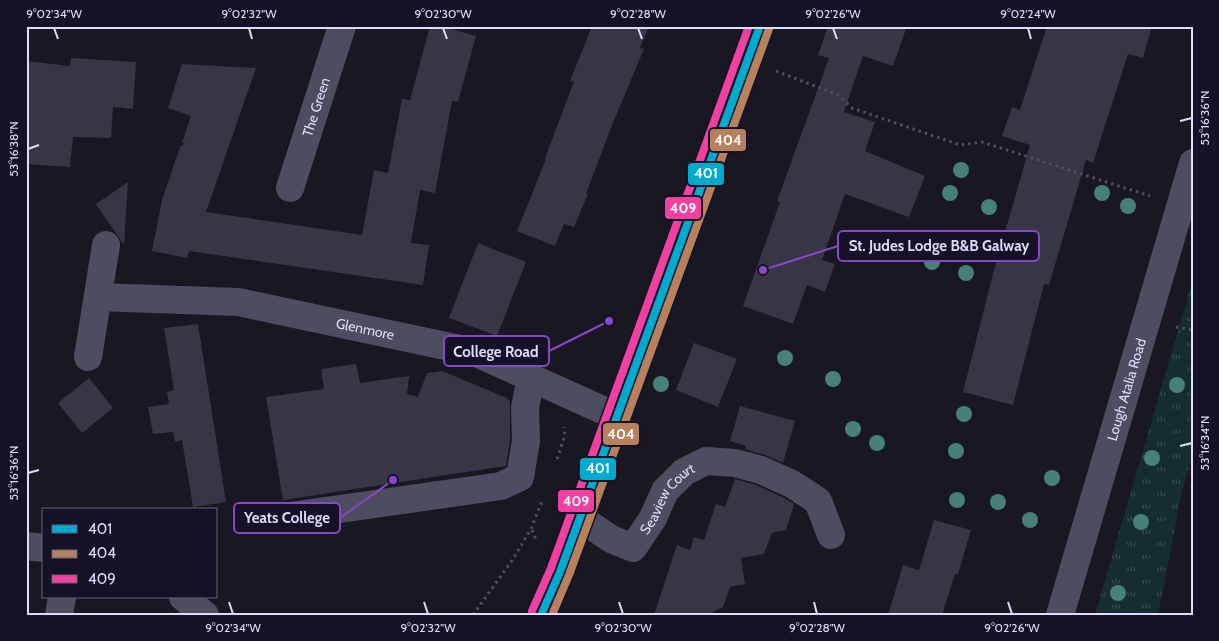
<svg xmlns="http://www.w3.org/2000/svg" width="1219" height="641" font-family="Cabin,sans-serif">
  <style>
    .grass { fill: url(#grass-tufts) }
    .building { fill: #383544 }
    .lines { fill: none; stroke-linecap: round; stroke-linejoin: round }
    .path { stroke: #48535e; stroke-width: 3; stroke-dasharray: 2.5 4; stroke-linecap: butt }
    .minor { stroke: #4d4d61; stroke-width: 28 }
    .major { stroke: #554e66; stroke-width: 28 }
    .bus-1-casing { stroke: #151227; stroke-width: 11 }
    .bus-2-casing { stroke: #151227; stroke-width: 11 }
    .bus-3-casing { stroke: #151227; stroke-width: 11 }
    .bus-1 { stroke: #00a9ce; stroke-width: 8 }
    .bus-2 { stroke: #b6815c; stroke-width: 8 }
    .bus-3 { stroke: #f240a1; stroke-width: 8 }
    .tree { fill: #468076 }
    .ticks { fill: none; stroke: #dedbfc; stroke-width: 2 }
    .labels { text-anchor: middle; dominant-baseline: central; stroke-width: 4; stroke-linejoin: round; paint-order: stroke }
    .street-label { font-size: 14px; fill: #dedbfc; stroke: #151227 }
    .leader { fill: none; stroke: #8a46c8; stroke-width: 2 }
    .callout-dot { fill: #8a46c8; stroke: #151227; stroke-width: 2 }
    .callout { fill: #151227; stroke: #8a46c8; stroke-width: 2 }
    .callout-label { font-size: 15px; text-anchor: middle; font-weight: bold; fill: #dedbfc }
    .line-badge { stroke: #151227; stroke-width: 2 }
    .badge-label { font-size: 14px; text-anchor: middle; font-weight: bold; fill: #fff }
    .neatline { fill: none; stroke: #dedbfc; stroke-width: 2 }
    .ticks-label { font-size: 12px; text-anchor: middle; fill: #dedbfc }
  </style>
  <defs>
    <pattern id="grass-tufts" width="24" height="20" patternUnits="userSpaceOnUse" patternTransform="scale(1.25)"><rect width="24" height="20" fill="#162d2d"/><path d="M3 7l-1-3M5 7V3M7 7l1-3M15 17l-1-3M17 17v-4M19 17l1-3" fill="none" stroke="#374b4c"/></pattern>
  </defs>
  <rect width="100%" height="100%" fill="#181722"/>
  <!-- grass -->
  <path class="grass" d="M1193 279V455L1182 491 1158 615H1095Z"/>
  <!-- building -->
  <path class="building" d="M430 26H441L476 36 458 102 452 101 435 193 420 190 411 243 429 245 423 285 189 251 187 258 152 251 162 200 180 147 185 143H182L191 116 168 108 182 64 256 68 206 212 362 235 374 170 388 173 402 99 410 100Z
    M592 26H649L640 48 644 49 612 125 586 194H588L574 227 564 224 555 246 517 231 546 159 545 158 574 82 570 81Z
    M828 26H907L893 66 863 56 844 112 875 122 865 151 925 176 909 217 845 194 822 260 835 264 825 292 807 285 793 324 743 306 780 202 777 201 829 58 818 55Z
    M1047 26H1152L1143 58 1128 54 1093 163 1086 160 1049 285 1044 284 1013 405 963 392 994 270 1030 145 1002 136 1012 107 1020 110Z
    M71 58 136 62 133 109 113 107 111 138 73 137 70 167 26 164V61L70 66Z
    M128 182 124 245 96 204Z
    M478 243 526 262 497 336 449 318Z
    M198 324 226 502 193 507 182 440 175 442 173 432 153 434 148 407 169 404 167 392 174 390 164 328Z
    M694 343 737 359 718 407 676 390Z
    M356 364 360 383 409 376 407 394 418 397 427 373 442 371 507 398 510 402V440L506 466 283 500 266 397 324 389 321 369Z
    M89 378 113 408 82 433 58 403Z
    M740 406 795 421 783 463 765 455 745 449 746 446 730 441Z
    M735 479 756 485 784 498 794 504 786 530 772 533 764 554 741 558 745 584 730 587 723 607 707 615H654L677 545 690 550 694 537 704 540 716 504 725 507Z
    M934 520 971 530 958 574H955L942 615H888L903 565 919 570Z"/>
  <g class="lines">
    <!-- path -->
    <path class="path" d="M776 71 838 95 852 108 960 145 982 142 1150 196
      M1176 327 1193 330
      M557 459 565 435 564 427
      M532 530 537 542
      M473 615 513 559 531 529 542 501"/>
    <!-- minor -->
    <g class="minor">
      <path id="s1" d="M290 188 342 26"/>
      <path id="s2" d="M98 297 238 302 474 352 618 417"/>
      <path d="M88 357 106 245"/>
      <path id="s3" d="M580 518 611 539 633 548 653 518 665 491 684 472 706 461 735 463 761 470 792 484 818 501 831 535"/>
      <path d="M269 519 501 486 520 477 526 441 525 408 531 377"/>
      <path d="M26 546 44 548"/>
      <path d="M183 597 205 615"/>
      <path d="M59 615 62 597"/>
      <path id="s4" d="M1060 615 1193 163"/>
    </g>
    <!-- major -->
    <path class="major" d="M541 615 560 572 580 518 760 26"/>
    <defs>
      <path id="bus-1" d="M541 615 560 572 760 26"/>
      <path id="bus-2" d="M552 615 569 575 769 29"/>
      <path id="bus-3" d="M532 611 551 568 749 26"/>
    </defs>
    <!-- bus-1 casing -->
    <use href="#bus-1" class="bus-1-casing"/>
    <!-- bus-2 casing -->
    <use href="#bus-2" class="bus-2-casing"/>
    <!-- bus-3 casing -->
    <use href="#bus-3" class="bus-3-casing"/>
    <!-- bus-1 -->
    <use href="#bus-1" class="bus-1"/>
    <!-- bus-2 -->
    <use href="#bus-2" class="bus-2"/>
    <!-- bus-3 -->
    <use href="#bus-3" class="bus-3"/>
  </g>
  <!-- trees -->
  <g class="tree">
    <circle cx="961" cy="170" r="8"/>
    <circle cx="950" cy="193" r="8"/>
    <circle cx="1102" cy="193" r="8"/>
    <circle cx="1128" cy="206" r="8"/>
    <circle cx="989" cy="207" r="8"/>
    <circle cx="932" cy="262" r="8"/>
    <circle cx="966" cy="273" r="8"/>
    <circle cx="785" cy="358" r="8"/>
    <circle cx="833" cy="379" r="8"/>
    <circle cx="661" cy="384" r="8"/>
    <circle cx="1177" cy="385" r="8"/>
    <circle cx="964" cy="414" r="8"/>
    <circle cx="853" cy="429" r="8"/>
    <circle cx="877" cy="443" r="8"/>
    <circle cx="956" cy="451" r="8"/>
    <circle cx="1152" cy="458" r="8"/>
    <circle cx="1052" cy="478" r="8"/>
    <circle cx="957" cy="500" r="8"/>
    <circle cx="998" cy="502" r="8"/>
    <circle cx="1030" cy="520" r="8"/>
    <circle cx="1141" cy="522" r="8"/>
    <circle cx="1118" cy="593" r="8"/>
  </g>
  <!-- ticks -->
  <path class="ticks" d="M54 28 58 39M249 28 252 39M443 28 447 39M638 28 642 39M833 28 837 39M1028 28 1031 39M1180 121 1192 118M28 149 39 145M1180 446 1192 443M28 473 39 470M229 602 233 614M424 602 428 614M619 602 623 614M814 602 817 614M1008 602 1012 614"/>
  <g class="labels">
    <!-- street labels -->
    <g class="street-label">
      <text stroke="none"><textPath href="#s1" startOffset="85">The Green</textPath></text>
      <text stroke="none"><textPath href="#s2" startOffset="270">Glenmore</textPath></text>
      <text stroke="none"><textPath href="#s4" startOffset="235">Lough Atalia Road</textPath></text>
      <text stroke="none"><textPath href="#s3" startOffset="122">Seaview Court</textPath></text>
    </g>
  </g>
  <!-- callouts -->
  <path class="leader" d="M763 270L838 246M609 321L549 351M393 480L340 518"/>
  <g class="callout-dot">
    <circle cx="763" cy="270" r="5"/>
    <circle cx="609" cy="321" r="5"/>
    <circle cx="393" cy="480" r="5"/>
  </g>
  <g class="callout">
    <rect x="838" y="231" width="201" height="30" rx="5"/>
    <rect x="444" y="336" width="105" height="30" rx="5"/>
    <rect x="234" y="503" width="106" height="30" rx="5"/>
  </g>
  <g class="callout-label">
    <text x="939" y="251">St. Judes Lodge B&amp;B Galway</text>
    <text x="496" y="357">College Road</text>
    <text x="287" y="523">Yeats College</text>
  </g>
  <g class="line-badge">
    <rect x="709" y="128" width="38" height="24" rx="5" fill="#b6815c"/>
    <rect x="687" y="162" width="38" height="24" rx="5" fill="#00a9ce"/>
    <rect x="664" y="196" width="38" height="24" rx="5" fill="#f240a1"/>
    <rect x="602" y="422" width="38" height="24" rx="5" fill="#b6815c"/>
    <rect x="579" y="457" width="38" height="24" rx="5" fill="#00a9ce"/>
    <rect x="557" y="489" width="38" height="24" rx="5" fill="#f240a1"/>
  </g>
  <g class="badge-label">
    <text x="728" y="145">404</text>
    <text x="706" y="178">401</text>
    <text x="683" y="213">409</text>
    <text x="621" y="439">404</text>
    <text x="598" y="473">401</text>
    <text x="576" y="506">409</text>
  </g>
  <!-- border -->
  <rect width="1219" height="641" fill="none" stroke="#151227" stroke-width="55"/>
  <!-- legend -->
  <rect x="42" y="508" width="175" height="90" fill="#151227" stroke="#65627c"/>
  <rect x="52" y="525" width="25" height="8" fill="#00a9ce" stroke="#65627c"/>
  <text x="88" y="534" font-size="15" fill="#dedbfc">401</text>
  <rect x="52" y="550" width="25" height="8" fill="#b6815c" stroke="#65627c"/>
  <text x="88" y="558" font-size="15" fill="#dedbfc">404</text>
  <rect x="52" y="575" width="25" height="8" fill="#f240a1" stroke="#65627c"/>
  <text x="88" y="584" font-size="15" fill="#dedbfc">409</text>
  <rect x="28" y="28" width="1164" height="586" class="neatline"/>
  <g class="ticks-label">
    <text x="54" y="18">9°02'34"W</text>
    <text x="249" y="18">9°02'32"W</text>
    <text x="443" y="18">9°02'30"W</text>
    <text x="638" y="18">9°02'28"W</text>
    <text x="833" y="18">9°02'26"W</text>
    <text x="1028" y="18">9°02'24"W</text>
    <text transform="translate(1205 118) rotate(-90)" y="4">53°16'36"N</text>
    <text transform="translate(14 149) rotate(-90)" y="4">53°16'38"N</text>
    <text transform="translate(1205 443) rotate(-90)" y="4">53°16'34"N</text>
    <text transform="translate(14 473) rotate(-90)" y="4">53°16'36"N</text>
    <text x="233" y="632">9°02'34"W</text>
    <text x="428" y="632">9°02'32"W</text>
    <text x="623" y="632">9°02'30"W</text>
    <text x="817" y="632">9°02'28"W</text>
    <text x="1012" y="632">9°02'26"W</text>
  </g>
</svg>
